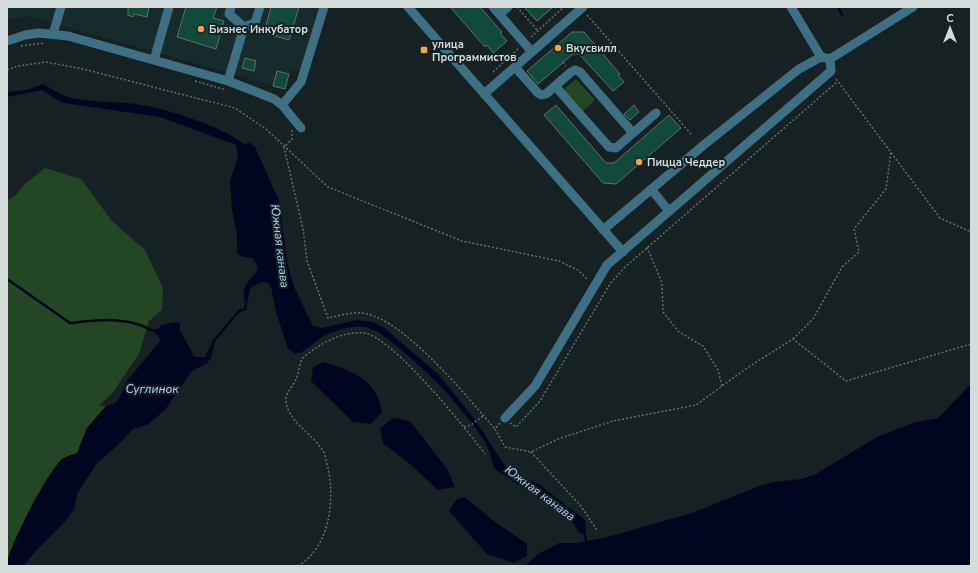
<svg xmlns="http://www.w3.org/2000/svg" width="978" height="573" font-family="'Nunito Sans',sans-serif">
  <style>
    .built { fill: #162b2c }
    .green { fill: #234625 }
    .water { fill: #00061f }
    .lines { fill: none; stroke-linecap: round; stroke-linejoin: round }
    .stream { stroke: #00061f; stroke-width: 2.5 }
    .building { fill: #11493b; stroke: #626f6a }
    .path { stroke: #636e6e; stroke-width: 1.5; stroke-dasharray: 2 2; stroke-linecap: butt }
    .minor { stroke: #3e6f83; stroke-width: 9 }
    .poi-dot { fill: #f5a346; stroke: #152122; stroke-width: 1.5 }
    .labels { text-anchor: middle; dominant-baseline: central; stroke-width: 4; stroke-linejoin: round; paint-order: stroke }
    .poi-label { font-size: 11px; font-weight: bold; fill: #d3dbdb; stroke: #152122; text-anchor: start }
    .water-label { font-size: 12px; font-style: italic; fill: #b1d2f8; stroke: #152122 }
  </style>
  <rect width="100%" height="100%" fill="#152122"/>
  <!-- built -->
  <path class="built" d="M7 7H319L301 72 291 69 285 89 28 16 7 20Z"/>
  <!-- green -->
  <path class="green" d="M576 79 595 100 583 111 563 90Z
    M45 168 81 179 112 221 145 250 163 288 162 310 149 321 139 354 113 392 99 406H106L87 428 77 453C72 455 63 457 60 461 41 482 17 533 7 560V200L15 196 26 183Z"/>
  <!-- water -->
  <path class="water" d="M43 84C50 88 57 92 65 96 83 103 114 101 135 104 165 108 219 125 244 144L250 143 255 147 279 201 288 266 294 287 313 326 322 328 357 320 372 322 383 327 438 374 473 417 505 466 509 470 540 485 585 520 586 534H581L570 519 496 470C491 464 491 451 485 442 462 407 434 377 401 350 393 343 384 335 374 330 368 327 360 326 353 327 343 328 328 333 319 339 311 345 306 351 296 354L288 349 276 312 271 287 268 283 262 282 251 287 246 307C244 300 242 291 246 285 251 274 265 272 252 258L240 256 237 252V235L232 209 230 181 238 157 236 145 160 117 64 103 57 100 42 90 7 97V92L27 90Z
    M177 322 180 324V330L194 356 197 357H205L214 339 215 341 211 358 207 363 191 372 165 410 147 425 133 429 118 445 97 463 78 492 74 509 64 523 34 553 24 566H7C7 548 47 476 60 461 63 457 72 455 77 453L87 428 106 406 114 404 120 397 127 381 160 341 158 335 150 330 158 329 161 325Z
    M324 362C352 371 378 380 382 412L371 424 353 422 311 381 313 367Z
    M971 384V566H525L538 554 559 543H577L608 537 695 512 762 485 775 482 802 479 816 474 877 437 916 422 938 418Z
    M393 418 410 421 447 469 455 487 438 490 410 464 383 443 380 428Z
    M465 497 491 519 527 544V556L514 563 487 554 449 511 456 500Z"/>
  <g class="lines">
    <!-- stream -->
    <path class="stream" d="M838 7 842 15
      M7 279 70 323C97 320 127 316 151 330
      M213 342 239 311 245 309 246 305
      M584 531 587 544"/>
  </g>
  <!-- building -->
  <path class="building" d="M128 7H149L147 17 134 14 133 17 128 15Z
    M186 7H217L213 18 224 21 216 49 177 37Z
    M271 7H299L289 40 264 33Z
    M450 7H480L502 32 500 33 507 41 493 53 487 45 485 47Z
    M524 7H553L537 21Z
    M572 32H584L620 74 618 75 624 82 613 91 579 54H573L538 84 527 71Z
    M245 58 256 61 254 71 242 68Z
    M277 71 289 74 285 89 273 86Z
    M556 105 606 163H614L669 115 681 128 616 184 603 183 544 115Z
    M634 105 639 112 630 120 624 114Z"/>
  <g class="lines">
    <!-- path -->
    <path class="path" d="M517 7 538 31
      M587 15 692 135
      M531 37 564 7
      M21 46 44 43
      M601 52 611 43
      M563 62 566 66
      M7 70 18 66 46 62 83 69 235 108 266 129 328 187 462 241 559 261 578 270 588 280
      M493 72 518 49
      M836 79 940 218 971 232
      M195 81 226 90
      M292 130V139L284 147 303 229 307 261 328 318C338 316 350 312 361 313 401 315 469 399 495 429
      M647 247 662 283 663 312 679 332 703 346 718 370 722 386
      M793 339 813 319 842 267 859 252 854 229 886 189 891 152
      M500 423 495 429 505 447 531 452 558 439 613 421 696 405 747 368 793 339 846 381 971 344
      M510 423 516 427 540 401 610 284 624 268 837 82
      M464 427 471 425 483 416
      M531 452 580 505 597 530
      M298 566C330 547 335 500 328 468 326 463 326 455 323 451 312 433 285 420 286 398 287 391 294 385 296 379 299 373 299 365 302 359 305 355 312 351 316 348 329 339 348 331 364 333 393 337 466 429 485 454"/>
    <!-- minor -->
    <path class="minor" d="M408 7 623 252
      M493 7 532 52
      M499 14 508 7
      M244 27 255 23 260 7
      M53 34 61 7
      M7 41 25 35 39 33 68 36 228 81 274 99 282 105 301 128
      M830 59 913 7
      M154 60 169 7
      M515 67 538 93 542 95 546 94 571 72 575 70 580 72 633 133 616 148 609 147 555 86
      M228 81 244 27 229 14 231 7
      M484 94 583 7
      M282 105 301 82 324 7
      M633 133 656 113
      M651 189 669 211
      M603 230 705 144 799 69 821 57
      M505 418 535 386 607 265 831 71 830 59 821 57 791 7"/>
  </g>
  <!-- markers -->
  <g class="poi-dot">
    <circle cx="201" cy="29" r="4"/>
    <circle cx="558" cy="48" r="4"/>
    <rect x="420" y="46" width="8" height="8" rx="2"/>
    <circle cx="639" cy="162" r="4"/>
  </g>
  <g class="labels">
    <!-- poi labels -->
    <g class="poi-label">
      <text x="209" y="29">Бизнес Инкубатор</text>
      <text x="432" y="44">улица<tspan x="432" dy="13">Программистов</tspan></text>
      <text x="566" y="48">Вкусвилл</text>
      <text x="647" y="162">Пицца Чеддер</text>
    </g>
    <!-- water labels -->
    <g class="water-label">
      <text transform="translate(280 246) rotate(83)">Южная канава</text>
      <text x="152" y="389">Суглинок</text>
      <text transform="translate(540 493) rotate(37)">Южная канава</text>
    </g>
  </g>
  <!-- border -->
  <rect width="978" height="573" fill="none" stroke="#d3dbdb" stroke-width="16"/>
  <!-- north arrow -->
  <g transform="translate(950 28)" stroke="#152122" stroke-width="3" paint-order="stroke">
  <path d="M0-3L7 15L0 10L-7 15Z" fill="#d3dbdb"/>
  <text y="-6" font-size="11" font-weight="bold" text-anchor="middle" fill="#d3dbdb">С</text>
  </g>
</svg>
